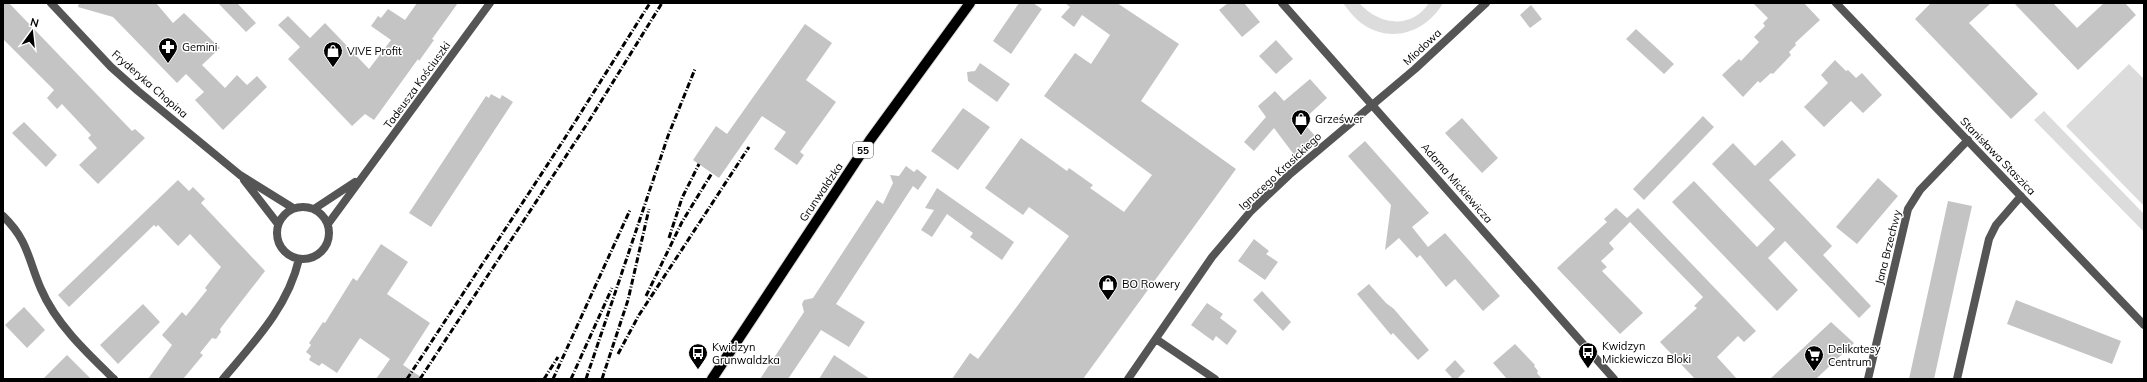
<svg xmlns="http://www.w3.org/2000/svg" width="2147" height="382" font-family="Mulish,sans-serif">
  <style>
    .green { fill: #dcdcdc }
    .building { fill: #c4c4c4 }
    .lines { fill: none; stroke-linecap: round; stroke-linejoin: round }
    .primary-casing { stroke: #dbdbdb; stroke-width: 12 }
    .street { stroke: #555; stroke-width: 8 }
    .primary { stroke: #000; stroke-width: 10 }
    .rail { stroke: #000; stroke-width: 3; stroke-dasharray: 6 2 1 2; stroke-linecap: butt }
    .labels { text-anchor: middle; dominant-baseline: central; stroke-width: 3; stroke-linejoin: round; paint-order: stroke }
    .shield { fill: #fff; stroke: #4c4c4c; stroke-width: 1 }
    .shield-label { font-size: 10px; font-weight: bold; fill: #000 }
    .poi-label { font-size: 11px; fill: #000; stroke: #fff; text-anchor: start }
    .street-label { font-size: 11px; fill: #000; stroke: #fff }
  </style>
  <rect width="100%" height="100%" fill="#fff"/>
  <!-- green -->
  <path class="green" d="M1343 3H1359C1379 25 1411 30 1429 3H1443C1427 31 1393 44 1364 25 1355 19 1349 11 1343 3Z
    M2129 64 2144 79V206L2066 126Z
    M2044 111 2144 214V232L2034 120Z"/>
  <!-- building -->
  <path class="building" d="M3 3H9L132 131 135 129 145 138 98 184 79 165 97 148 88 138 91 135 62 104 57 109 47 98 54 90 3 39Z
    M79 3H156L173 23 184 13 220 48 202 65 225 88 237 75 247 85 257 76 267 87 223 130 195 100 204 92 186 74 177 83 113 17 78 7Z
    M218 3H237L256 23 246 32Z
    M417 3H458L432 39 434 40 419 61 418 59 374 120 365 114 352 126 288 59 300 47 278 25 288 16 310 38 325 23 369 69 391 40 371 26 378 16 381 18 388 9 405 20Z
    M1019 3H1033L1042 9 1011 54 993 41Z
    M1065 3H1117L1179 44 1141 101 1236 169 1083 379H952L970 353 978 359 1069 236 1029 207 1023 215 985 188 1021 138 1067 171 1069 168 1093 185 1090 188 1124 212 1152 175 1044 96 1075 53 1091 64 1110 35 1082 15 1074 27 1061 17 1070 7Z
    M1228 3H1244L1260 22 1242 37 1219 10Z
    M1753 3H1804L1820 20 1795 43 1796 45 1789 52 1791 55 1773 74 1771 73 1760 83 1758 81 1743 97 1722 75 1739 59 1741 61 1759 42 1754 37 1765 26 1763 23 1768 18Z
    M1931 3H1991L1969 23 2038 94 2011 119 1915 19Z
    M2014 3H2053L2077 28 2104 3H2125L2136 15 2078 70Z
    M1531 5 1542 19 1530 28 1520 15Z
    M805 24 832 43 806 80 836 102 800 152 804 155 797 165 774 149 786 132 762 116 719 178 693 160 716 126 727 134Z
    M1636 29 1674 64 1664 74 1626 39Z
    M1276 40 1293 59 1276 74 1259 56Z
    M1835 60 1846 71 1848 70 1856 78 1862 73 1882 95 1863 113 1851 101 1824 127 1804 107 1828 83 1821 75Z
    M980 63 1010 84 997 102 968 81 967 72 975 71Z
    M1310 79 1327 98 1302 121 1316 137 1295 156 1274 128 1254 151 1244 142 1266 117 1258 106 1275 91 1284 101Z
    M491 94 500 99 502 95 513 102 431 227 409 213 486 96 489 98Z
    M963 108 990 127 958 170 931 151Z
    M1703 116 1714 127 1644 200 1633 189Z
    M1462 118 1498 158 1482 173 1445 133Z
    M24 122 57 155 46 167 12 133Z
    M1782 140 1796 155 1769 180 1832 246 1823 255 1871 306 1859 318 1785 241 1768 258 1798 290 1777 311 1672 202 1694 181 1757 247 1775 229 1712 164 1733 143 1755 166Z
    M1365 141 1429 213 1412 227 1428 247 1445 233 1500 296 1483 311 1455 279 1446 287 1420 255 1417 258 1399 238 1385 250 1391 205 1348 156Z
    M906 166 914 172 917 169 927 177 918 190 913 186 836 304 865 322 849 347 821 330 788 379H760L804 312 802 304 804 300 813 298 877 200 883 204 893 183 890 175 899 176Z
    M1878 178 1898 196 1857 244 1836 227Z
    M178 180 189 191 193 187 205 199 201 203 265 271 220 329 221 332 216 339 212 338 200 353 203 355 183 379H148L172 345 162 335 182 312 186 316 207 290 205 288 221 267 190 234 178 246 158 225 156 227 154 225 69 307 58 295Z
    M937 188 1014 242 1002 260 970 237 973 233 947 214 932 237 921 230 934 210 925 208Z
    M1948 201 1972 206 1960 260 1934 379H1909Z
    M1616 208 1627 218 1638 208 1756 331 1744 342 1738 336 1717 357 1737 379H1695L1660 342 1697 308 1694 306 1703 297 1630 222 1609 243 1614 249 1601 261 1607 267 1602 271 1643 313 1620 334 1557 268 1607 222 1604 219Z
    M1254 239 1269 251 1266 254 1278 262 1265 280 1238 261Z
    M381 244 408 262 387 294 430 323 403 365 424 379H376L390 359 360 338 337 373 322 363 319 366 309 360 311 356 306 352 311 345 309 343 323 322 325 323 353 278 357 281Z
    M1369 284 1386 303 1394 309 1429 350 1418 360 1393 333 1391 335 1357 294Z
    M1262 291 1291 322 1283 331 1253 300Z
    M2016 300 2121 341 2112 364 2007 324Z
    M1207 303 1223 314 1220 318 1237 331 1227 345 1216 336 1213 341 1191 325Z
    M143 304 160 322 118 364 100 345Z
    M24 307 45 330 27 348 5 325Z
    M1831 322 1854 343 1816 379H1770Z
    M1515 344 1535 365 1534 366 1538 371 1537 373 1542 379H1507L1493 363Z
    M67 355 91 379H43Z
    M834 355 870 379H819Z
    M1455 360 1465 371 1457 379H1453L1445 370Z"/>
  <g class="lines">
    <defs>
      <path id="primary" d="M712 379 870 140 970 3"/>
    </defs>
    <!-- primary casing -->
    <use href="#primary" class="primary-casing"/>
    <!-- street -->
    <path class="street" d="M51 3 111 67 138 91 240 175 293 208
      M1282 3 1614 379
      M1836 3 2144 325
      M244 180 278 224
      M277 233a26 26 0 1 1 52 0a26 26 0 1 1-52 0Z
      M314 209 355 182
      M3 216C29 241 28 260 41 289 56 324 87 353 114 379
      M328 224 490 3
      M1156 339 1215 379
      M223 379C254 342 288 307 299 259
      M1128 379 1212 257 1251 211 1289 175 1415 69 1486 3
      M1868 379 1908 209 1920 190 1968 140
      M1957 379 1989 239 1996 225 2021 196"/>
    <!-- primary -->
    <use href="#primary" class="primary"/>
    <!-- rail -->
    <path class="rail" d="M669 238 682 198 699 164
      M646 296 682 222 712 173
      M618 354 639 315 749 147
      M407 379 563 141 650 3
      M420 379 587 124 662 3
      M544 379 558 357
      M553 379 630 210
      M571 379 612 288
      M586 379 668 136 695 69
      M602 379 628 300 649 209"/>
  </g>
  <!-- icons -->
  <defs>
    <symbol id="pharmacy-pin" viewBox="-11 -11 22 30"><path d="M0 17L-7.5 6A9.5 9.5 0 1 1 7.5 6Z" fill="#000" stroke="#fff"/><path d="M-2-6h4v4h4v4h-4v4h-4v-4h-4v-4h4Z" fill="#fff"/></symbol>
    <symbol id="shop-pin" viewBox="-11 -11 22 30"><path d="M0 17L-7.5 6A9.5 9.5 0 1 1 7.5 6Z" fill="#000" stroke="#fff"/><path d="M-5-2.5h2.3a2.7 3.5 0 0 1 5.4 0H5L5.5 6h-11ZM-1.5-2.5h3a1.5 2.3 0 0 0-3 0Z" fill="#fff"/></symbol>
    <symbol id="bus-pin" viewBox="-11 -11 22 30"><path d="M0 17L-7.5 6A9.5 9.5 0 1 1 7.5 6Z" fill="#000" stroke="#fff"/><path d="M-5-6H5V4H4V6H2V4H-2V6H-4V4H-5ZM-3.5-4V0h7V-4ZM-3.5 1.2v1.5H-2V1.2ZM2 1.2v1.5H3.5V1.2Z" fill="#fff"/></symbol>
    <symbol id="supermarket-pin" viewBox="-11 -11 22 30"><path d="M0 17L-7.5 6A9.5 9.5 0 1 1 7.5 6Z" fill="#000" stroke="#fff"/><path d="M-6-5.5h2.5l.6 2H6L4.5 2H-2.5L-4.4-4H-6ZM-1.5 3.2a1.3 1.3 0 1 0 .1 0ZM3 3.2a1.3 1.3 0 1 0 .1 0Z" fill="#fff"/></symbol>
  </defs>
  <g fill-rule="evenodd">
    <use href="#pharmacy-pin" x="157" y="36" width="22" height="30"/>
    <use href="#shop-pin" x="322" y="40" width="22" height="30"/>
    <use href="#shop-pin" x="1290" y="108" width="22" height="30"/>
    <use href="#shop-pin" x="1097" y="273" width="22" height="30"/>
    <use href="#bus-pin" x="1577" y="341" width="22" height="30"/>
    <use href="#bus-pin" x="687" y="342" width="22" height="30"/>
    <use href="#supermarket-pin" x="1803" y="344" width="22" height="30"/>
  </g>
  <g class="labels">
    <!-- shield labels -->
    <rect class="shield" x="853" y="142" width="20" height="16" rx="3"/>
    <g class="shield-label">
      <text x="863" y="150">55</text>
    </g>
    <!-- poi labels -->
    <g class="poi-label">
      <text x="182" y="47">Gemini</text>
      <text x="347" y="51">VIVE Profit</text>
      <text x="1315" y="119">Grześwer</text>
      <text x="1122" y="284">BO Rowery</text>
      <text x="1602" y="346">Kwidzyn<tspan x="1602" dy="13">Mickiewicza Bloki</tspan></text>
      <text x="712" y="347">Kwidzyn<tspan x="712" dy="13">Grunwaldzka</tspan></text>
      <text x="1828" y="349">Delikatesy<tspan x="1828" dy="13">Centrum</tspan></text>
    </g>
    <!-- street labels -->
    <g class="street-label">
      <text transform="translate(1422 47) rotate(-43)">Miodowa</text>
      <text transform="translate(150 84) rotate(41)">Fryderyka Chopina</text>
      <text transform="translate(417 85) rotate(-54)">Tadeusza Kościuszki</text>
      <text transform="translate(1998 156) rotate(46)">Stanisława Staszica</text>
      <text transform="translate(1280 171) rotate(-43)">Ignacego Krasickiego</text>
      <text transform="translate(1457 183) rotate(49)">Adama Mickiewicza</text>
      <text transform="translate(821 192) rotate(-56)">Grunwaldzka</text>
      <text transform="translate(1888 247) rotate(-76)">Jana Brzechwy</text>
    </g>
  </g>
  <!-- border -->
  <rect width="2147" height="382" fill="none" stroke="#000000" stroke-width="8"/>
  <!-- north arrow -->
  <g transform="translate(32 32) rotate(15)" stroke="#ffffff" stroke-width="3" paint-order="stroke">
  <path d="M0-3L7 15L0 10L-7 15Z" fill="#000000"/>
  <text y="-6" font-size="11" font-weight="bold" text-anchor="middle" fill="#000000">N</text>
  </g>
</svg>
